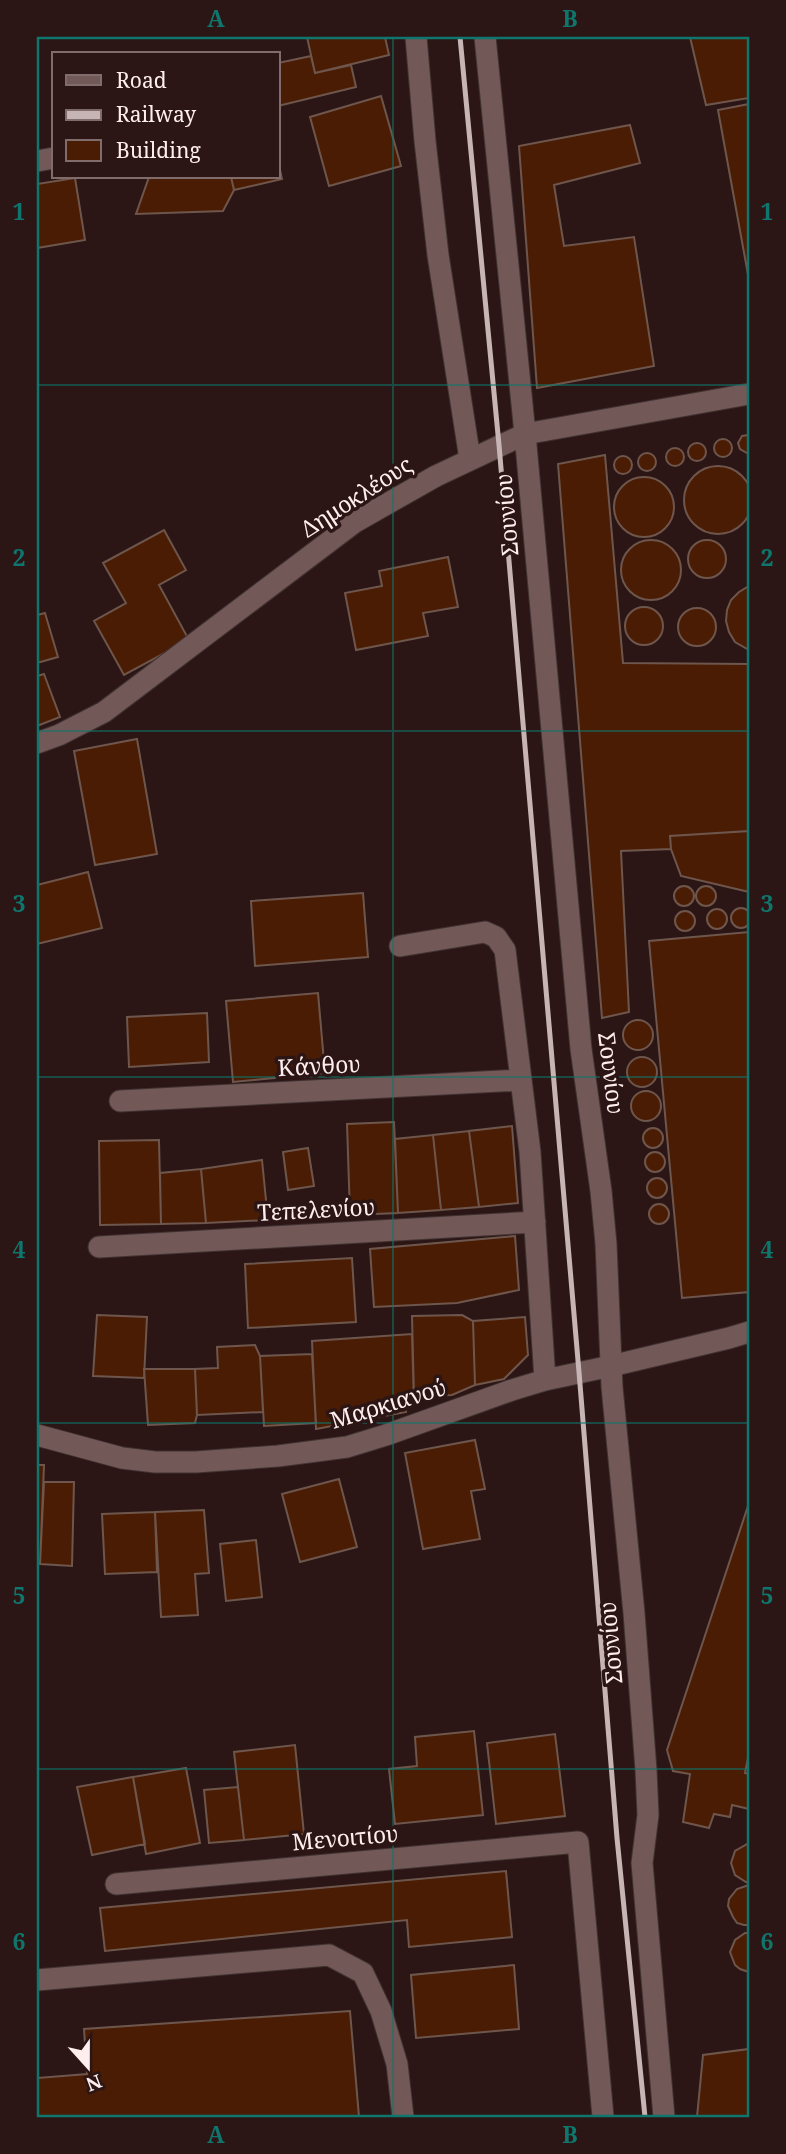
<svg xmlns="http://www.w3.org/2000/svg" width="786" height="2154" font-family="'Noto Serif',serif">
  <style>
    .building { fill: #4b1c04; stroke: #6e564c; stroke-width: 2 }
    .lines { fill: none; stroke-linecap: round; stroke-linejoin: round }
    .minor-casing { stroke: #413232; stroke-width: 23 }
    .minor { stroke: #725857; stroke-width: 21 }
    .rail { stroke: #c6b5b4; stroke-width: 5 }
    .grid { fill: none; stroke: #0f766e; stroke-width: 2; stroke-opacity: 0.55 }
    .labels { text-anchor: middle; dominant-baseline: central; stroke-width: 7; stroke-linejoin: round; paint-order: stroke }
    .street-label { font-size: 23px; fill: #feeeed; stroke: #2b1615 }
    .neatline { fill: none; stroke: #0f766e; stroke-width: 2.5 }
    .grid-label { font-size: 23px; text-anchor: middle; font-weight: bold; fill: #0f766e }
  </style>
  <rect width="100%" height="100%" fill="#2b1615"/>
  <!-- building -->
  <path class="building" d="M307 37H385L389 55 315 73Z
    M690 37H749V98L706 105Z
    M311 56 315 73 351 65 356 87 278 106V63Z
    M381 96 401 166 329 186 310 117Z
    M749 104V280L718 110Z
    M630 125 640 163 554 185 564 246 634 237 654 366 537 388 519 146Z
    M278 161 282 179 234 190 231 177H278Z
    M149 177H231L234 190 223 211 136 214Z
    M75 178 85 240 37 248V184Z
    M749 435V453H747L740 449 738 443 742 436Z
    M714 448a9 9 0 1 1 18 0a9 9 0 1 1-18 0Z
    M688 452a9 9 0 1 1 18 0a9 9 0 1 1-18 0Z
    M666 457a9 9 0 1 1 18 0a9 9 0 1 1-18 0Z
    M638 462a9 9 0 1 1 18 0a9 9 0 1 1-18 0Z
    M605 455 623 663 749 664V831L670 836 671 849 621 851 629 1012 602 1018 558 464Z
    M614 465a9 9 0 1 1 18 0a9 9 0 1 1-18 0Z
    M684 500a34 34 0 1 1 68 0a34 34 0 1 1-68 0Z
    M614 507a30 30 0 1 1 60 0a30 30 0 1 1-60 0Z
    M164 530 186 570 159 585 189 640 124 675 94 621 126 603 103 563Z
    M688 559a19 19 0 1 1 38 0a19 19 0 1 1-38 0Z
    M621 570a30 30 0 1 1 60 0a30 30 0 1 1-60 0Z
    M448 557 458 607 423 613 428 636 356 650 345 593 382 586 379 571Z
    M749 586V650L735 642 729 632 726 621 727 610 731 600 739 592Z
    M625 626a19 19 0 1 1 38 0a19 19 0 1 1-38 0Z
    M678 627a19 19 0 1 1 38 0a19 19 0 1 1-38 0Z
    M45 613 58 657 37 663V615Z
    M44 674 60 717 37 726V676Z
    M137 739 157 854 95 865 74 751Z
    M749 831V892L681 876 671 849 670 836Z
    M88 872 102 928 37 944V885Z
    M674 896a10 10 0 1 1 20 0a10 10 0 1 1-20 0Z
    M696 896a10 10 0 1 1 20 0a10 10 0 1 1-20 0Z
    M363 893 368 957 255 966 251 901Z
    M731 918a10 10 0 1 1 20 0a10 10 0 1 1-20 0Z
    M707 919a10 10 0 1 1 20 0a10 10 0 1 1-20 0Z
    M675 921a10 10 0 1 1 20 0a10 10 0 1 1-20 0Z
    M749 932V1292L682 1298 649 941Z
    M318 993 325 1073 233 1082 226 1001Z
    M207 1013 209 1062 129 1067 127 1017Z
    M623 1035a15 15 0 1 1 30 0a15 15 0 1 1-30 0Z
    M627 1072a15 15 0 1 1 30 0a15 15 0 1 1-30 0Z
    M631 1106a15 15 0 1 1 30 0a15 15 0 1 1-30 0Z
    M394 1122 398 1213 350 1215 347 1124Z
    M512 1126 518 1203 479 1207 469 1131Z
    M643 1138a10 10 0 1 1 20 0a10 10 0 1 1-20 0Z
    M469 1131 479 1207 441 1210 433 1135Z
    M433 1135 441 1210 398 1213 395 1139Z
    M159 1140 161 1224 100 1225 99 1141Z
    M308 1148 314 1186 288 1190 283 1152Z
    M645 1162a10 10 0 1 1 20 0a10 10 0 1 1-20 0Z
    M262 1160 268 1220 206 1223 201 1169Z
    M201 1169 206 1223 161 1224 160 1173Z
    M647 1188a10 10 0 1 1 20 0a10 10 0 1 1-20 0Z
    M649 1214a10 10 0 1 1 20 0a10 10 0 1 1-20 0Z
    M515 1236 519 1290 457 1303 374 1307 370 1249Z
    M352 1258 356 1322 248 1328 245 1264Z
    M97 1315 147 1317 144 1378 93 1376Z
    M462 1315 473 1321 475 1385 452 1395 414 1397 412 1316Z
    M525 1317 528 1355 504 1379 475 1385 473 1321Z
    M412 1334 414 1405 405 1406 406 1412 316 1429 312 1341Z
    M255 1345 260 1356 263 1412 197 1415 195 1369 218 1368 217 1347Z
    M312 1354 316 1423 264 1426 260 1356Z
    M144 1369H195L197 1415 195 1423 148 1425Z
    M475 1440 485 1489 471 1491 480 1539 423 1549 405 1453Z
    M37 1465H44L40 1564H37Z
    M339 1479 357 1547 300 1562 282 1494Z
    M44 1482H74L72 1566 40 1564Z
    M749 1503V1753L745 1773 749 1774V1809L732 1805 730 1817 714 1814 709 1828 683 1822 690 1774 673 1771 667 1750Z
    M204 1510 209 1573 195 1574 198 1615 161 1617 155 1512Z
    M155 1512 157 1572 105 1574 102 1514Z
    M256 1540 262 1597 226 1601 220 1544Z
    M474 1731 483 1815 395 1824 389 1769 417 1766 415 1737Z
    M555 1734 565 1816 496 1824 487 1743Z
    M295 1745 304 1834 244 1840 234 1752Z
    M186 1768 200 1843 146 1854 133 1777Z
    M133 1777 145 1844 92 1855 77 1787Z
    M238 1787 244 1840 209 1843 204 1790Z
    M749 1843V1883L746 1882 735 1875 731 1863 735 1851Z
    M506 1871 512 1937 409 1947 407 1920 105 1951 100 1908Z
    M749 1885V1925H744L737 1923 733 1917 728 1906 729 1899 737 1889Z
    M745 1933H749V1972L740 1969 735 1965 730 1952 735 1940Z
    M514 1965 519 2029 416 2038 411 1975Z
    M350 2011 359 2117H37V2064L38 2078 87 2074 84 2029Z
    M749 2049V2117H697L703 2055Z"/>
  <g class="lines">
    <defs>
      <path id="minor" d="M416 37 425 141 438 255 470 459
        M485 37 525 434 581 1049 601 1191 606 1244 612 1387 634 1613 646 1770 648 1815 642 1863 664 2117
        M37 161 54 158
        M37 743 59 735 104 712 355 522 436 476 525 434 749 394
        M400 946 485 932 496 937 505 950 530 1152 545 1380
        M120 1101 521 1080
        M99 1247 535 1222
        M37 1435 122 1458 155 1462H196L278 1456 347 1447 386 1435 512 1390 545 1380 611 1366 729 1338 749 1332
        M116 1884 578 1842 603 2117
        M37 1980 329 1955 363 1973 381 2011 397 2064 403 2117"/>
    </defs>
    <!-- minor casing -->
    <use href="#minor" class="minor-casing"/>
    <!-- minor -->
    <use href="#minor" class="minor"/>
    <!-- rail -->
    <path class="rail" d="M460 37 499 445 579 1372 617 1838 645 2117"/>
  </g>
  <!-- grid -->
  <path class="grid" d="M393 37V2117M37 385H749M37 731H749M37 1077H749M37 1423H749M37 1769H749"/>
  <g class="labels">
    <!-- street labels -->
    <g class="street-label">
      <text transform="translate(356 496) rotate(-33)">Δημοκλέους</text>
      <text transform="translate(506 515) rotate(-95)">Σουνίου</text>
      <text transform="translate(319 1065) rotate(-3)">Κάνθου</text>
      <text transform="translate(612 1073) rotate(83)">Σουνίου</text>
      <text transform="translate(316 1209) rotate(-3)">Τεπελενίου</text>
      <text transform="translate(388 1403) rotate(-17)">Μαρκιανού</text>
      <text transform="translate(610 1643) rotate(-95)">Σουνίου</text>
      <text transform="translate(345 1837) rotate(-5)">Μενοιτίου</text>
    </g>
  </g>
  <!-- border -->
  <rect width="786" height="2154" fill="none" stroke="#2b1615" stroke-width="77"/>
  <!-- legend -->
  <rect x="52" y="52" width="228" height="126" fill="#2b1615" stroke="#7f6c6b" stroke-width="2"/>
  <rect x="66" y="75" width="35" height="10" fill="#725857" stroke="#7f6c6b" stroke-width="2"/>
  <text x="116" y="88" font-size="21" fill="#feeeed">Road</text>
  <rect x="66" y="110" width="35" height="10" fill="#c6b5b4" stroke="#7f6c6b" stroke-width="2"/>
  <text x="116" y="122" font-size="21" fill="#feeeed">Railway</text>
  <rect x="66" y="140" width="35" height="21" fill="#4b1c04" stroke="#7f6c6b" stroke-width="2"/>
  <text x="116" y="158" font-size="21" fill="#feeeed">Building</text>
  <!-- north arrow -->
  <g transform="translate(88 2067) rotate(159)" stroke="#2b1615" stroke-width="5" paint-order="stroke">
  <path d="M0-5L12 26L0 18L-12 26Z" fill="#feeeed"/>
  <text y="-10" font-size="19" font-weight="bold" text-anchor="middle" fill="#feeeed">N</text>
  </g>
  <rect x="38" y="38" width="710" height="2078" class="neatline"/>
  <g class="grid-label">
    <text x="216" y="27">A</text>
    <text x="570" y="27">B</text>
    <text x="19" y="220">1</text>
    <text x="767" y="220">1</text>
    <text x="19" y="566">2</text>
    <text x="767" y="566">2</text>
    <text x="19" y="912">3</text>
    <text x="767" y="912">3</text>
    <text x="19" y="1258">4</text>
    <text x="767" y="1258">4</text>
    <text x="19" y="1604">5</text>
    <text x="767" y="1604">5</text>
    <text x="19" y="1950">6</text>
    <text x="767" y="1950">6</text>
    <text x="216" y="2143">A</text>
    <text x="570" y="2143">B</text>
  </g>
</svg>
